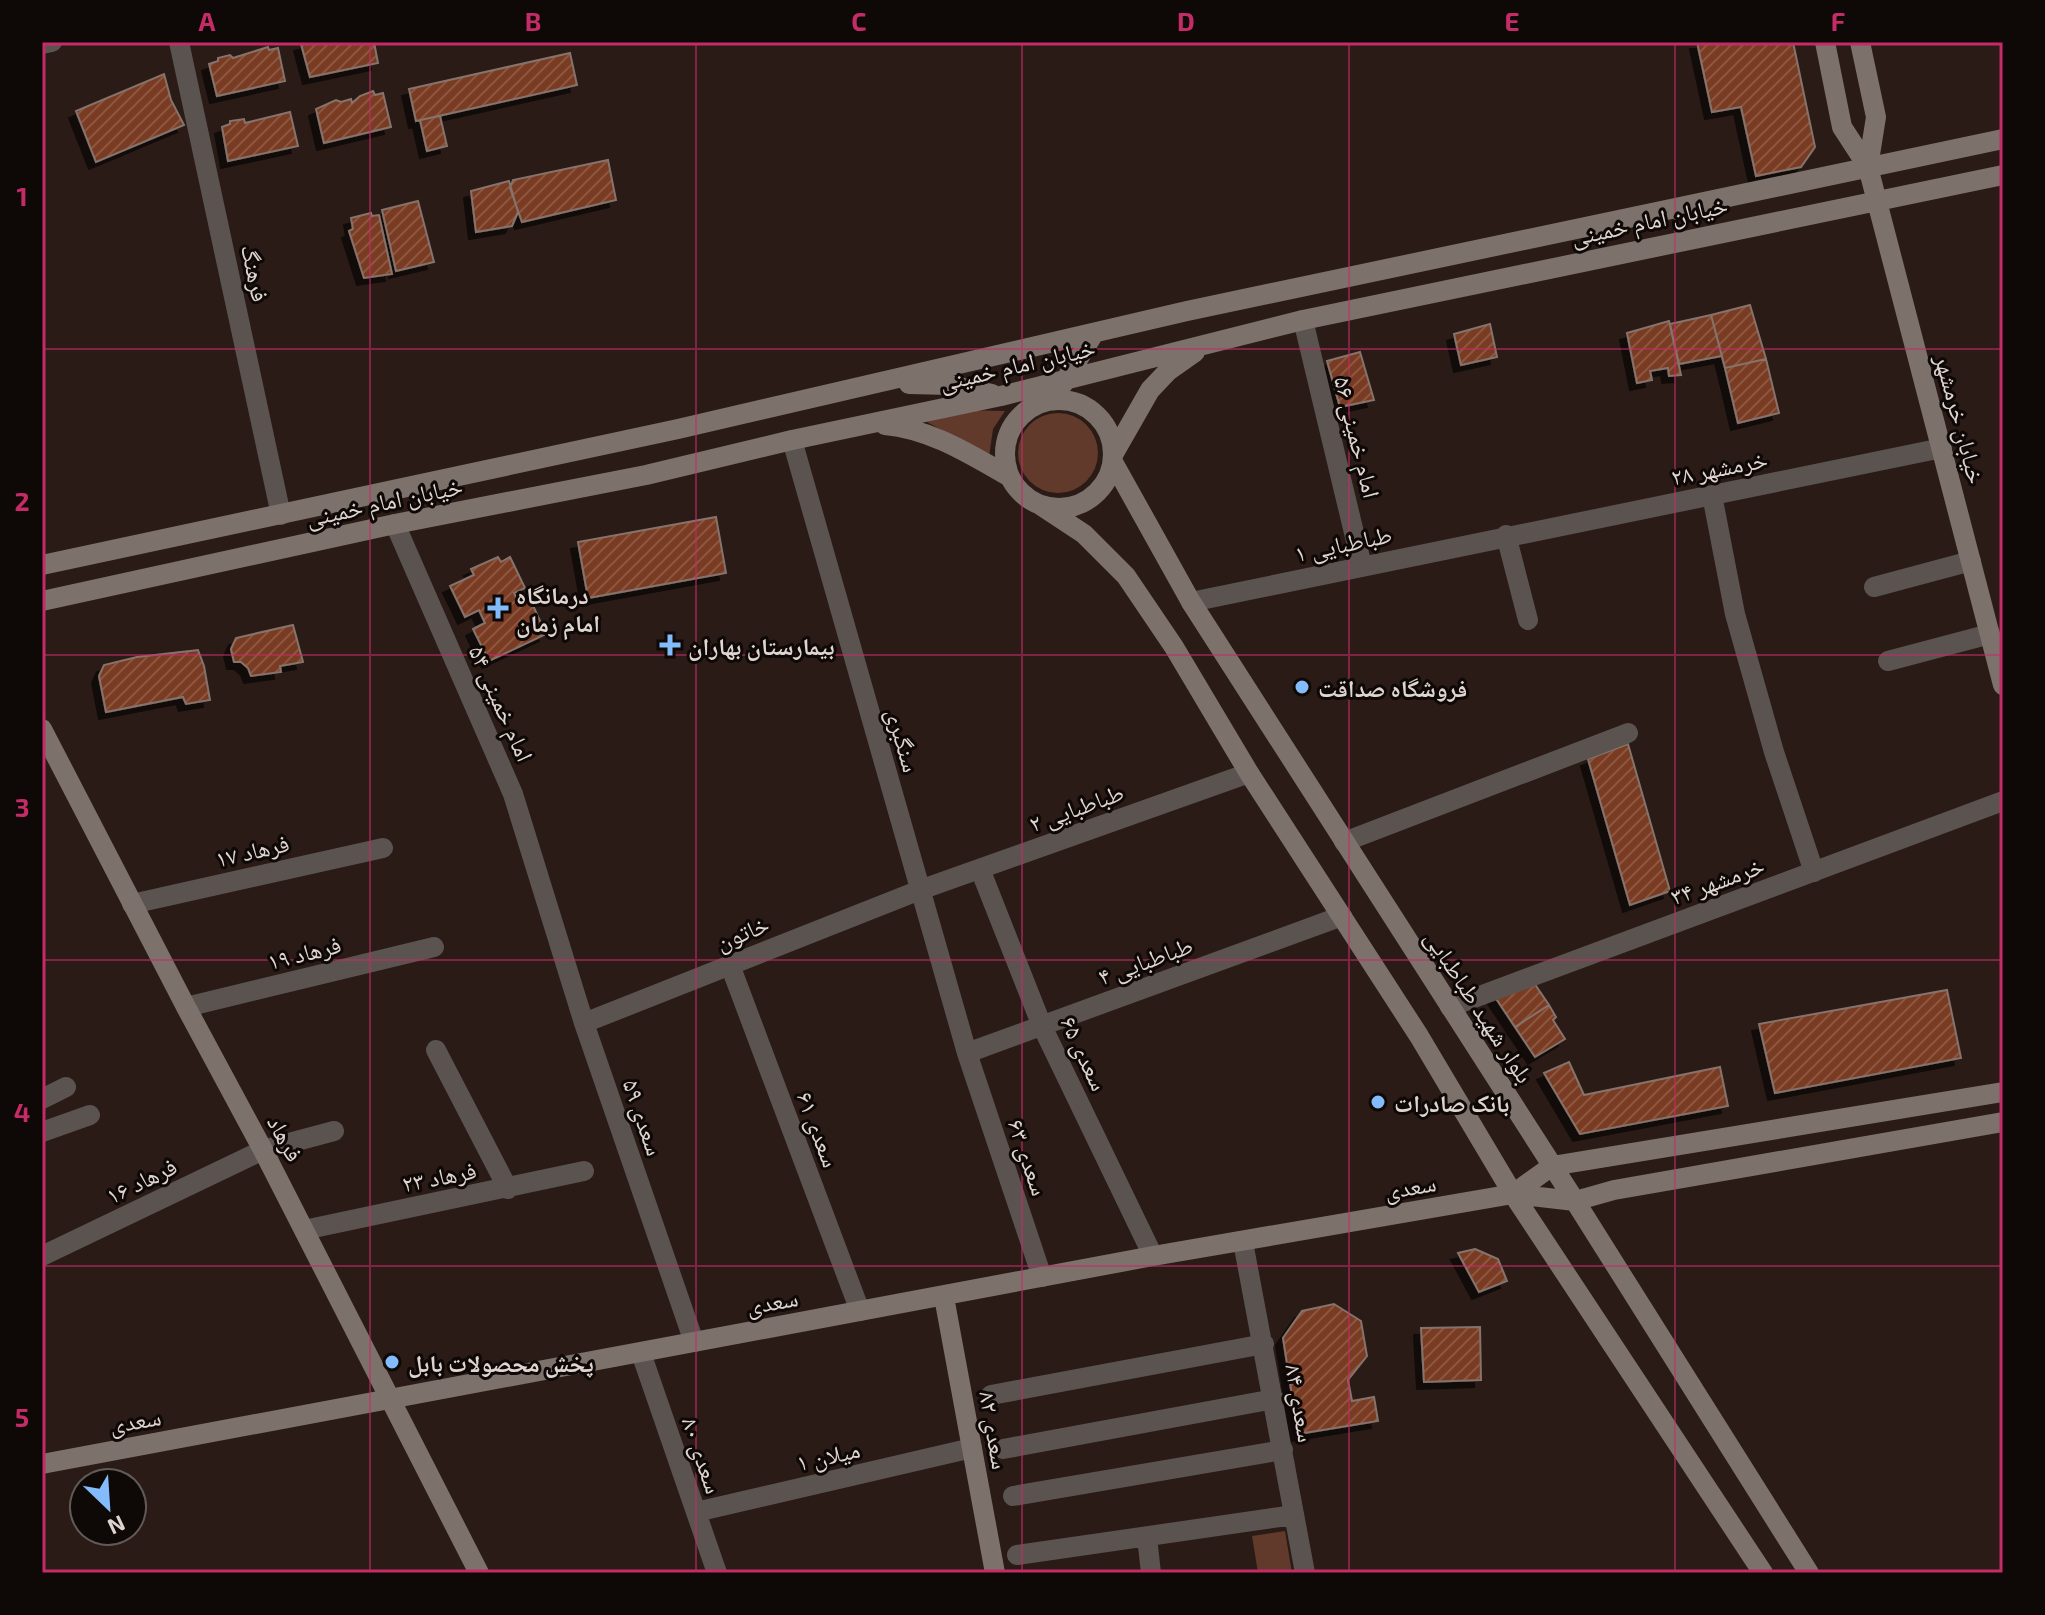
<svg xmlns="http://www.w3.org/2000/svg" width="2045" height="1615" font-family="'Exo 2','Noto Naskh Arabic',sans-serif">
  <style>
    .grass { fill: #613a2b }
    .building { fill: url(#building-hatch); stroke: #85736c; stroke-width: 2; filter: url(#shadow) }
    .lines { fill: none; stroke-linecap: round; stroke-linejoin: round }
    .street { stroke: #5b5350; stroke-width: 20 }
    .secondary { stroke: #7d716c; stroke-width: 20 }
    .grid { fill: none; stroke: #c52b67; stroke-width: 2; stroke-opacity: 0.55 }
    .poi-dot { fill: #84bcfb; stroke: #0e0806; stroke-width: 3 }
    .labels { text-anchor: middle; dominant-baseline: central; stroke-width: 6; stroke-linejoin: round; paint-order: stroke }
    .street-label { font-size: 24px; fill: #ded4d0; stroke: #0e0806 }
    .poi-label { font-size: 24px; font-weight: bold; fill: #ded4d0; stroke: #0e0806; text-anchor: start }
    .neatline { fill: none; stroke: #c52b67; stroke-width: 3 }
    .grid-label { font-size: 26px; text-anchor: middle; font-weight: bold; fill: #c52b67 }
  </style>
  <defs>
    <pattern id="building-hatch" width="6" height="6" patternUnits="userSpaceOnUse" patternTransform="scale(2)"><rect width="6" height="6" fill="#793b22"/><path d="M-1 1l2-2M0 6l6-6M5 7l2-2" fill="none" stroke="#8c5641"/></pattern>
    <filter id="shadow"><feDropShadow dx="-7" dy="7" stdDeviation="0" flood-color="#0009"/></filter>
  </defs>
  <rect width="100%" height="100%" fill="#2a1b16"/>
  <!-- grass -->
  <path class="grass" d="M959 410 1005 411 993 429 989 457 927 422Z
    M1018 453a40 40 0 1 1 80 0a40 40 0 1 1-80 0Z
    M1285 1531 1292 1573H1258L1252 1536Z"/>
  <!-- building -->
  <path class="building" d="M310 42H374L378 63 310 77 301 44Z
    M1697 42H1793L1815 147 1801 167 1756 176 1741 107 1712 112Z
    M268 47 269 50 278 48 285 81 217 96 209 64 218 61V58L230 55 233 58Z
    M570 53 577 85 416 121 409 89Z
    M164 74 171 100 184 125 96 162 76 111Z
    M373 91 375 95 383 93 391 127 324 143 316 109 336 100 341 102 351 99 352 103 360 96Z
    M290 112 298 146 228 161 222 127 230 124V121L244 119 245 123Z
    M440 116 447 146 427 151 420 120Z
    M608 160 616 200 522 222 510 188 513 180Z
    M509 181 518 212 512 226 476 232 471 191Z
    M418 201 434 262 396 271 382 210Z
    M371 213 372 216 379 215 392 274 364 278 349 231 353 229 351 218Z
    M1750 305 1766 359 1725 368 1711 315Z
    M1711 315 1722 356 1679 364 1670 324Z
    M1669 321 1681 375 1669 376 1668 368 1650 371 1652 380 1637 383 1627 333Z
    M1490 324 1497 357 1461 365 1454 334Z
    M1360 352 1374 400 1340 407 1327 361Z
    M1766 359 1779 413 1738 423 1725 368Z
    M716 517 726 573 588 598 578 542Z
    M498 557 501 562 510 557 525 588 514 593 520 606 531 601 546 634 489 661 473 629 485 623 479 610 465 617 450 586 474 575 471 569Z
    M293 625 303 662 280 666 281 672 251 676 248 668 241 662H234L231 649 236 638Z
    M198 650 204 666 210 700 186 704 183 697 106 712 99 676 104 665 137 657Z
    M1628 744 1670 891 1630 905 1588 759Z
    M1532 980 1549 1005 1515 1027 1493 994Z
    M1947 990 1961 1058 1775 1093 1759 1024Z
    M1549 1005 1556 1017 1553 1020 1565 1039 1535 1057 1515 1027Z
    M1569 1062 1584 1095 1720 1067 1728 1106 1580 1134 1544 1073Z
    M1475 1249 1498 1259 1507 1281 1479 1292 1458 1253Z
    M1334 1304 1361 1321 1367 1356 1348 1380 1352 1401 1374 1397 1378 1421 1298 1434 1283 1338 1302 1311Z
    M1480 1327 1481 1380 1424 1382 1421 1328Z"/>
  <g class="lines">
    <!-- street -->
    <path class="street" d="M179 42 281 515
      M42 44 52 42
      M1303 320 1362 566
      M792 440 967 1053 1042 1277
      M1712 495 1735 614 1774 752 1814 872
      M395 524 513 794 584 1023 694 1342
      M1506 535 1528 620
      M1874 587 1971 561
      M1191 602 1942 448
      M1888 661 1990 634
      M1344 842 1628 733
      M980 869 1042 1026 1153 1256
      M132 904 383 848
      M730 965 860 1311
      M186 1007 434 947
      M1450 1007 2003 801
      M584 1023 920 890 1249 773
      M436 1050 508 1189
      M967 1053 1342 916
      M42 1099 66 1087
      M42 1132 90 1115
      M304 1230 584 1171
      M1243 1242 1305 1573
      M42 1256 263 1150 334 1131
      M641 1353 717 1573
      M991 1395 1264 1344
      M1003 1449 1274 1399
      M1013 1496 1283 1450
      M696 1512 972 1448
      M1147 1537 1151 1573
      M1017 1555 1294 1515"/>
    <!-- secondary -->
    <path class="secondary" d="M1825 42 1842 127 1868 167 1876 117 1860 42
      M1868 167 2003 685
      M909 384 950 385 992 394
      M1063 384 1094 333
      M1005 454a54 54 0 1 1 108 0a54 54 0 1 1-108 0Z
      M885 425C931 429 971 455 1010 477
      M1114 453 1150 390 1168 371 1195 352
      M1113 462 1191 602 1575 1201 1809 1573
      M1040 505 1084 534 1126 576 1174 647 1249 773 1419 1036 1513 1194 1763 1573
      M42 565 678 429 1187 311 2003 139
      M42 601 395 524 646 475 792 440 1001 396 1303 320 2003 175
      M42 729 186 1007 263 1150 479 1573
      M1513 1194 1552 1166 2003 1092
      M944 1297 995 1573
      M42 1464 1153 1256 1513 1194 1575 1201 1614 1190 2003 1122"/>
  </g>
  <!-- grid -->
  <path class="grid" d="M370 42V1573M696 42V1573M1022 42V1573M1349 42V1573M1675 42V1573M42 349H2003M42 655H2003M42 960H2003M42 1266H2003"/>
  <!-- markers -->
  <g class="poi-dot">
    <path d="M494 596h8v8h8v8h-8v8h-8v-8h-8v-8h8z"/>
    <path d="M666 633h8v8h8v8h-8v8h-8v-8h-8v-8h8z"/>
    <circle cx="1302" cy="687" r="8"/>
    <circle cx="1378" cy="1102" r="8"/>
    <circle cx="392" cy="1362" r="8"/>
  </g>
  <g class="labels">
    <!-- street labels -->
    <g class="street-label">
      <text transform="translate(1649 220) rotate(-12)">خیابان امام خمینی</text>
      <text transform="translate(256 273) rotate(78)">فرهنگ</text>
      <text transform="translate(1017 364) rotate(-13)">خیابان امام خمینی</text>
      <text transform="translate(1961 419) rotate(75)">خیابان خرمشهر</text>
      <text transform="translate(1358 437) rotate(76)">امام خمینی ۵۶</text>
      <text transform="translate(1719 467) rotate(-11)">خرمشهر ۲۸</text>
      <text transform="translate(384 501) rotate(-12)">خیابان امام خمینی</text>
      <text transform="translate(1343 543) rotate(-12)">طباطبایی ۱</text>
      <text transform="translate(502 703) rotate(66)">امام خمینی ۵۴</text>
      <text transform="translate(904 740) rotate(74)">سنگبری</text>
      <text transform="translate(1076 807) rotate(-20)">طباطبایی ۲</text>
      <text transform="translate(252 850) rotate(-13)">فرهاد ۱۷</text>
      <text transform="translate(1717 880) rotate(-20)">خرمشهر ۳۴</text>
      <text transform="translate(742 932) rotate(-22)">خاتون</text>
      <text transform="translate(304 952) rotate(-14)">فرهاد ۱۹</text>
      <text transform="translate(1145 960) rotate(-20)">طباطبایی ۴</text>
      <text transform="translate(1480 1006) rotate(57)">بلوار شهید طباطبایی</text>
      <text transform="translate(1085 1053) rotate(65)">سعدی ۶۵</text>
      <text transform="translate(644 1117) rotate(71)">سعدی ۵۹</text>
      <text transform="translate(819 1129) rotate(69)">سعدی ۶۱</text>
      <text transform="translate(286 1138) rotate(62)">فرهاد</text>
      <text transform="translate(1029 1157) rotate(71)">سعدی ۶۳</text>
      <text transform="translate(439 1176) rotate(-11)">فرهاد ۲۳</text>
      <text transform="translate(141 1180) rotate(-26)">فرهاد ۱۶</text>
      <text transform="translate(1410 1186) rotate(-10)">سعدی</text>
      <text transform="translate(772 1301) rotate(-10)">سعدی</text>
      <text transform="translate(1301 1403) rotate(80)">سعدی ۸۴</text>
      <text transform="translate(135 1420) rotate(-10)">سعدی</text>
      <text transform="translate(995 1430) rotate(80)">سعدی ۸۲</text>
      <text transform="translate(703 1455) rotate(71)">سعدی ۸۰</text>
      <text transform="translate(828 1455) rotate(-13)">میلان ۱</text>
    </g>
    <!-- poi labels -->
    <g class="poi-label">
      <text x="516" y="594">درمانگاه<tspan x="516" dy="28">امام زمان</tspan></text>
      <text x="688" y="645">بیمارستان بهاران</text>
      <text x="1318" y="687">فروشگاه صداقت</text>
      <text x="1394" y="1102">بانک صادرات</text>
      <text x="408" y="1362">پخش محصولات بابل</text>
    </g>
  </g>
  <!-- border -->
  <rect width="2045" height="1615" fill="none" stroke="#0e0806" stroke-width="88"/>
  <!-- north arrow -->
  <g transform="translate(108 1507) rotate(155)"><circle r="38" fill="#0e0806" stroke="#615a57" stroke-width="2"/>
  <path d="M0-6L14 30L0 20L-14 30Z" fill="#84bcfb"/>
  <text y="-12" font-size="22" font-weight="bold" text-anchor="middle" fill="#ded4d0">N</text>
  </g>
  <rect x="44" y="44" width="1957" height="1527" class="neatline"/>
  <g class="grid-label">
    <text x="207" y="31">A</text>
    <text x="533" y="31">B</text>
    <text x="859" y="31">C</text>
    <text x="1186" y="31">D</text>
    <text x="1512" y="31">E</text>
    <text x="1838" y="31">F</text>
    <text x="22" y="206">1</text>
    <text x="22" y="511">2</text>
    <text x="22" y="817">3</text>
    <text x="22" y="1122">4</text>
    <text x="22" y="1427">5</text>
  </g>
</svg>
